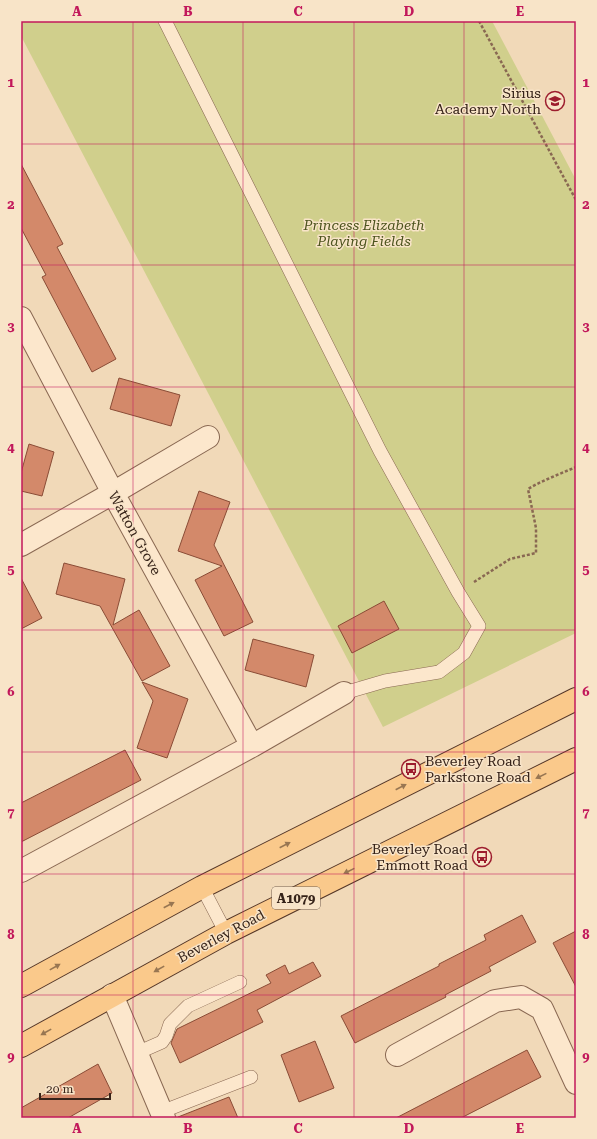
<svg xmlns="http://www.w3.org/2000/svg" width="597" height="1139" font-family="'Roboto Serif',serif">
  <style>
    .green { fill: #d0cf8c }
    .building { fill: #d3896a; stroke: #8a4c36 }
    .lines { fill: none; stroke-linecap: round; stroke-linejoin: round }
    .lane-casing { stroke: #896852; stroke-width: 14 }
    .street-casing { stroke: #896852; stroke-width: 24 }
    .primary-casing { stroke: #553728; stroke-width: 24 }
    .path { stroke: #896852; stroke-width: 2.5; stroke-dasharray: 3 2; stroke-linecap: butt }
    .lane { stroke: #fce7cc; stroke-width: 13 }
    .street { stroke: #fce7cc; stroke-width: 22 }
    .primary { stroke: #fac98b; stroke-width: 22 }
    .oneway { fill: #987652 }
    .grid { fill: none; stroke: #c2185b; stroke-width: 1; stroke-opacity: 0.55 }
    .labels { text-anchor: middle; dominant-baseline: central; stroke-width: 3; stroke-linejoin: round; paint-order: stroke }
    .shield { fill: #f8e4c8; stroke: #705d4e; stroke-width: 1 }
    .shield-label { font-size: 13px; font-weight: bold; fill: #362319 }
    .poi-label { font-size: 14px; fill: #362319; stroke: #f8e4c8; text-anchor: end }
    .park-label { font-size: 14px; font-style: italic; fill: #4d541e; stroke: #f8e4c8 }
    .street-label { font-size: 14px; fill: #362319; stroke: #f8e4c8 }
    .neatline { fill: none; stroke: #c2185b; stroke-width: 1.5 }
    .grid-label { font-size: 13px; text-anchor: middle; font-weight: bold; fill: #c2185b }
  </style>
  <rect width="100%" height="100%" fill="#f1d9b8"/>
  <!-- green -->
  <path class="green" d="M21 21H492L576 180V633L383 727 21 36Z"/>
  <!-- building -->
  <path class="building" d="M21 164 63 244 57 247 116 359 92 372 42 277 46 275 21 228Z
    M119 378 180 395 171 426 110 409Z
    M29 444 54 452 42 496 21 491V473Z
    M199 491 230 502 214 545 253 622 224 636 195 580 222 566 178 551Z
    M64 563 125 579 113 625 139 610 170 666 142 681 100 606 56 594Z
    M21 578 42 618 21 629Z
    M384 601 399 629 352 653 338 626Z
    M253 639 314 655 306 687 245 670Z
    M142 682 188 699 167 758 137 748 153 701Z
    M125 750 141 780 21 842V803Z
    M522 915 536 942 489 967 491 971 445 995 446 997 355 1043 341 1016 439 966V964L486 940 484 935Z
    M576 931V987L553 943Z
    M313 962 321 976 257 1010 263 1022 180 1063 171 1043 177 1029 271 983 266 975 285 965 289 974Z
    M315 1041 334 1088 299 1102 281 1055Z
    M527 1050 541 1077 461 1118H396Z
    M98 1064 112 1093 68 1118H21V1108Z
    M229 1097 238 1118H179L178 1117Z"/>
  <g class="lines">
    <defs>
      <path id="lane" d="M165 21 380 451 458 592 479 626 464 653 439 672 385 681 344 693
        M202 887 226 933
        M137 1053 162 1042 166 1036 170 1024 188 1006 240 982
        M161 1112 251 1077"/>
      <path id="street" d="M21 318 113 493 252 746
        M21 545 113 493 208 437
        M21 871 252 746 344 693
        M112 995 164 1118
        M397 1055 495 1001 521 997 542 1009 576 1083"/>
      <path id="primary" d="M21 986 202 887 576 699
        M21 1046 226 933 576 759"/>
    </defs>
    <!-- lane casing -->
    <use href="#lane" class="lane-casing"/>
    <!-- street casing -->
    <use href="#street" class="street-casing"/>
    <!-- primary casing -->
    <use href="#primary" class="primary-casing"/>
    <!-- path -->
    <path class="path" d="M479 21 576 200
      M474 582 510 559 536 553V528L528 489C543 480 560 474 576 467"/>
    <!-- lane -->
    <use href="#lane" class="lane"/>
    <!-- street -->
    <use href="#street" class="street"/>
    <!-- primary -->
    <use href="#primary" class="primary"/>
  </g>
  <!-- one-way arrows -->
  <defs><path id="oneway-solid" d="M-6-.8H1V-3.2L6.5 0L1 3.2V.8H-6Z"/></defs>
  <g class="oneway">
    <use href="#oneway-solid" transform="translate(541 776) rotate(154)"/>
    <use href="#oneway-solid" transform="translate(401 787) rotate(-27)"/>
    <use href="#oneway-solid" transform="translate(285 845) rotate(-27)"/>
    <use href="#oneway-solid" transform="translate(349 871) rotate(154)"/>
    <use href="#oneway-solid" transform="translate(169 905) rotate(-28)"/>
    <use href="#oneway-solid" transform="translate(55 967) rotate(-29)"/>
    <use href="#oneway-solid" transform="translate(159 969) rotate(151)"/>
    <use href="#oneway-solid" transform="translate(46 1032) rotate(151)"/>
  </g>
  <!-- grid -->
  <path class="grid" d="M133 21V1118M243 21V1118M354 21V1118M464 21V1118M21 144H576M21 265H576M21 387H576M21 509H576M21 630H576M21 752H576M21 874H576M21 995H576"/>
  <!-- icons -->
  <defs>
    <symbol id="school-ring" viewBox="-11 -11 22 22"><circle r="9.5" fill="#f8e4c8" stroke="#9d1d2e" stroke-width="1.5"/><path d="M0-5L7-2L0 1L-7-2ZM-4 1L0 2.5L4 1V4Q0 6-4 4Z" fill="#9d1d2e"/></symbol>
    <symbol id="bus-ring" viewBox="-11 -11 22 22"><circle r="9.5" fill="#f8e4c8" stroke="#9d1d2e" stroke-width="1.5"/><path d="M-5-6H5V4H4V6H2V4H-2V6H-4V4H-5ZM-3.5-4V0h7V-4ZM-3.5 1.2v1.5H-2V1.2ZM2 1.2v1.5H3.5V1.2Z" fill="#9d1d2e"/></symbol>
  </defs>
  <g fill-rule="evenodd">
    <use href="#school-ring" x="544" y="90" width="22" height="22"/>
    <use href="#bus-ring" x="400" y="758" width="22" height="22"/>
    <use href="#bus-ring" x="471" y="846" width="22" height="22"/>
  </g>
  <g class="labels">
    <!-- shield labels -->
    <rect class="shield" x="272" y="887" width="48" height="22" rx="3"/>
    <g class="shield-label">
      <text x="296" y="898">A1079</text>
    </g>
    <!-- poi labels -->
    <g class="poi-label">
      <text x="541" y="93">Sirius<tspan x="541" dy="16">Academy North</tspan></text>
      <text x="425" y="761" text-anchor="start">Beverley Road<tspan x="425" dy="16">Parkstone Road</tspan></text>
      <text x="468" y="849">Beverley Road<tspan x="468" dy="16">Emmott Road</tspan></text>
    </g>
    <!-- park labels -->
    <g class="park-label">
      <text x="364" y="225">Princess Elizabeth<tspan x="364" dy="16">Playing Fields</tspan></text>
    </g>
    <!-- street labels -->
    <g class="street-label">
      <text transform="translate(135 533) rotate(61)">Watton Grove</text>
      <text transform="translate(221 936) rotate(-28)">Beverley Road</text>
    </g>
  </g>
  <!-- border -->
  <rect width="597" height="1139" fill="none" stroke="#f8e4c8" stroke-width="44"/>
  <!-- scale -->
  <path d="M40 1093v6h70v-6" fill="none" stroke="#362319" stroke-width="2"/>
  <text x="46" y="1093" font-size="12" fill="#362319" stroke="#f8e4c8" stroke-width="3" paint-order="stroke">20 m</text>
  <rect x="22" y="22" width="553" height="1095" class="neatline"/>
  <g class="grid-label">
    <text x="77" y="16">A</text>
    <text x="188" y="16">B</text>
    <text x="298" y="16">C</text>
    <text x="409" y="16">D</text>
    <text x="520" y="16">E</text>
    <text x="11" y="87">1</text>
    <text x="586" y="87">1</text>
    <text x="11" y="209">2</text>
    <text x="586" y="209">2</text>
    <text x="11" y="331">3</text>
    <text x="586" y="331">3</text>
    <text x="11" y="452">4</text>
    <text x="586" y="452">4</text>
    <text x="11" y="574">5</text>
    <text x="586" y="574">5</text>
    <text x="11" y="696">6</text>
    <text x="586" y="696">6</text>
    <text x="11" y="817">7</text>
    <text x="586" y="817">7</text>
    <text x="11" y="939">8</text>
    <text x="586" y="939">8</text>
    <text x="11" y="1061">9</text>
    <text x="586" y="1061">9</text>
    <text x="77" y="1133">A</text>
    <text x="188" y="1133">B</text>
    <text x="298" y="1133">C</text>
    <text x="409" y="1133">D</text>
    <text x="520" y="1133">E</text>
  </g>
</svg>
